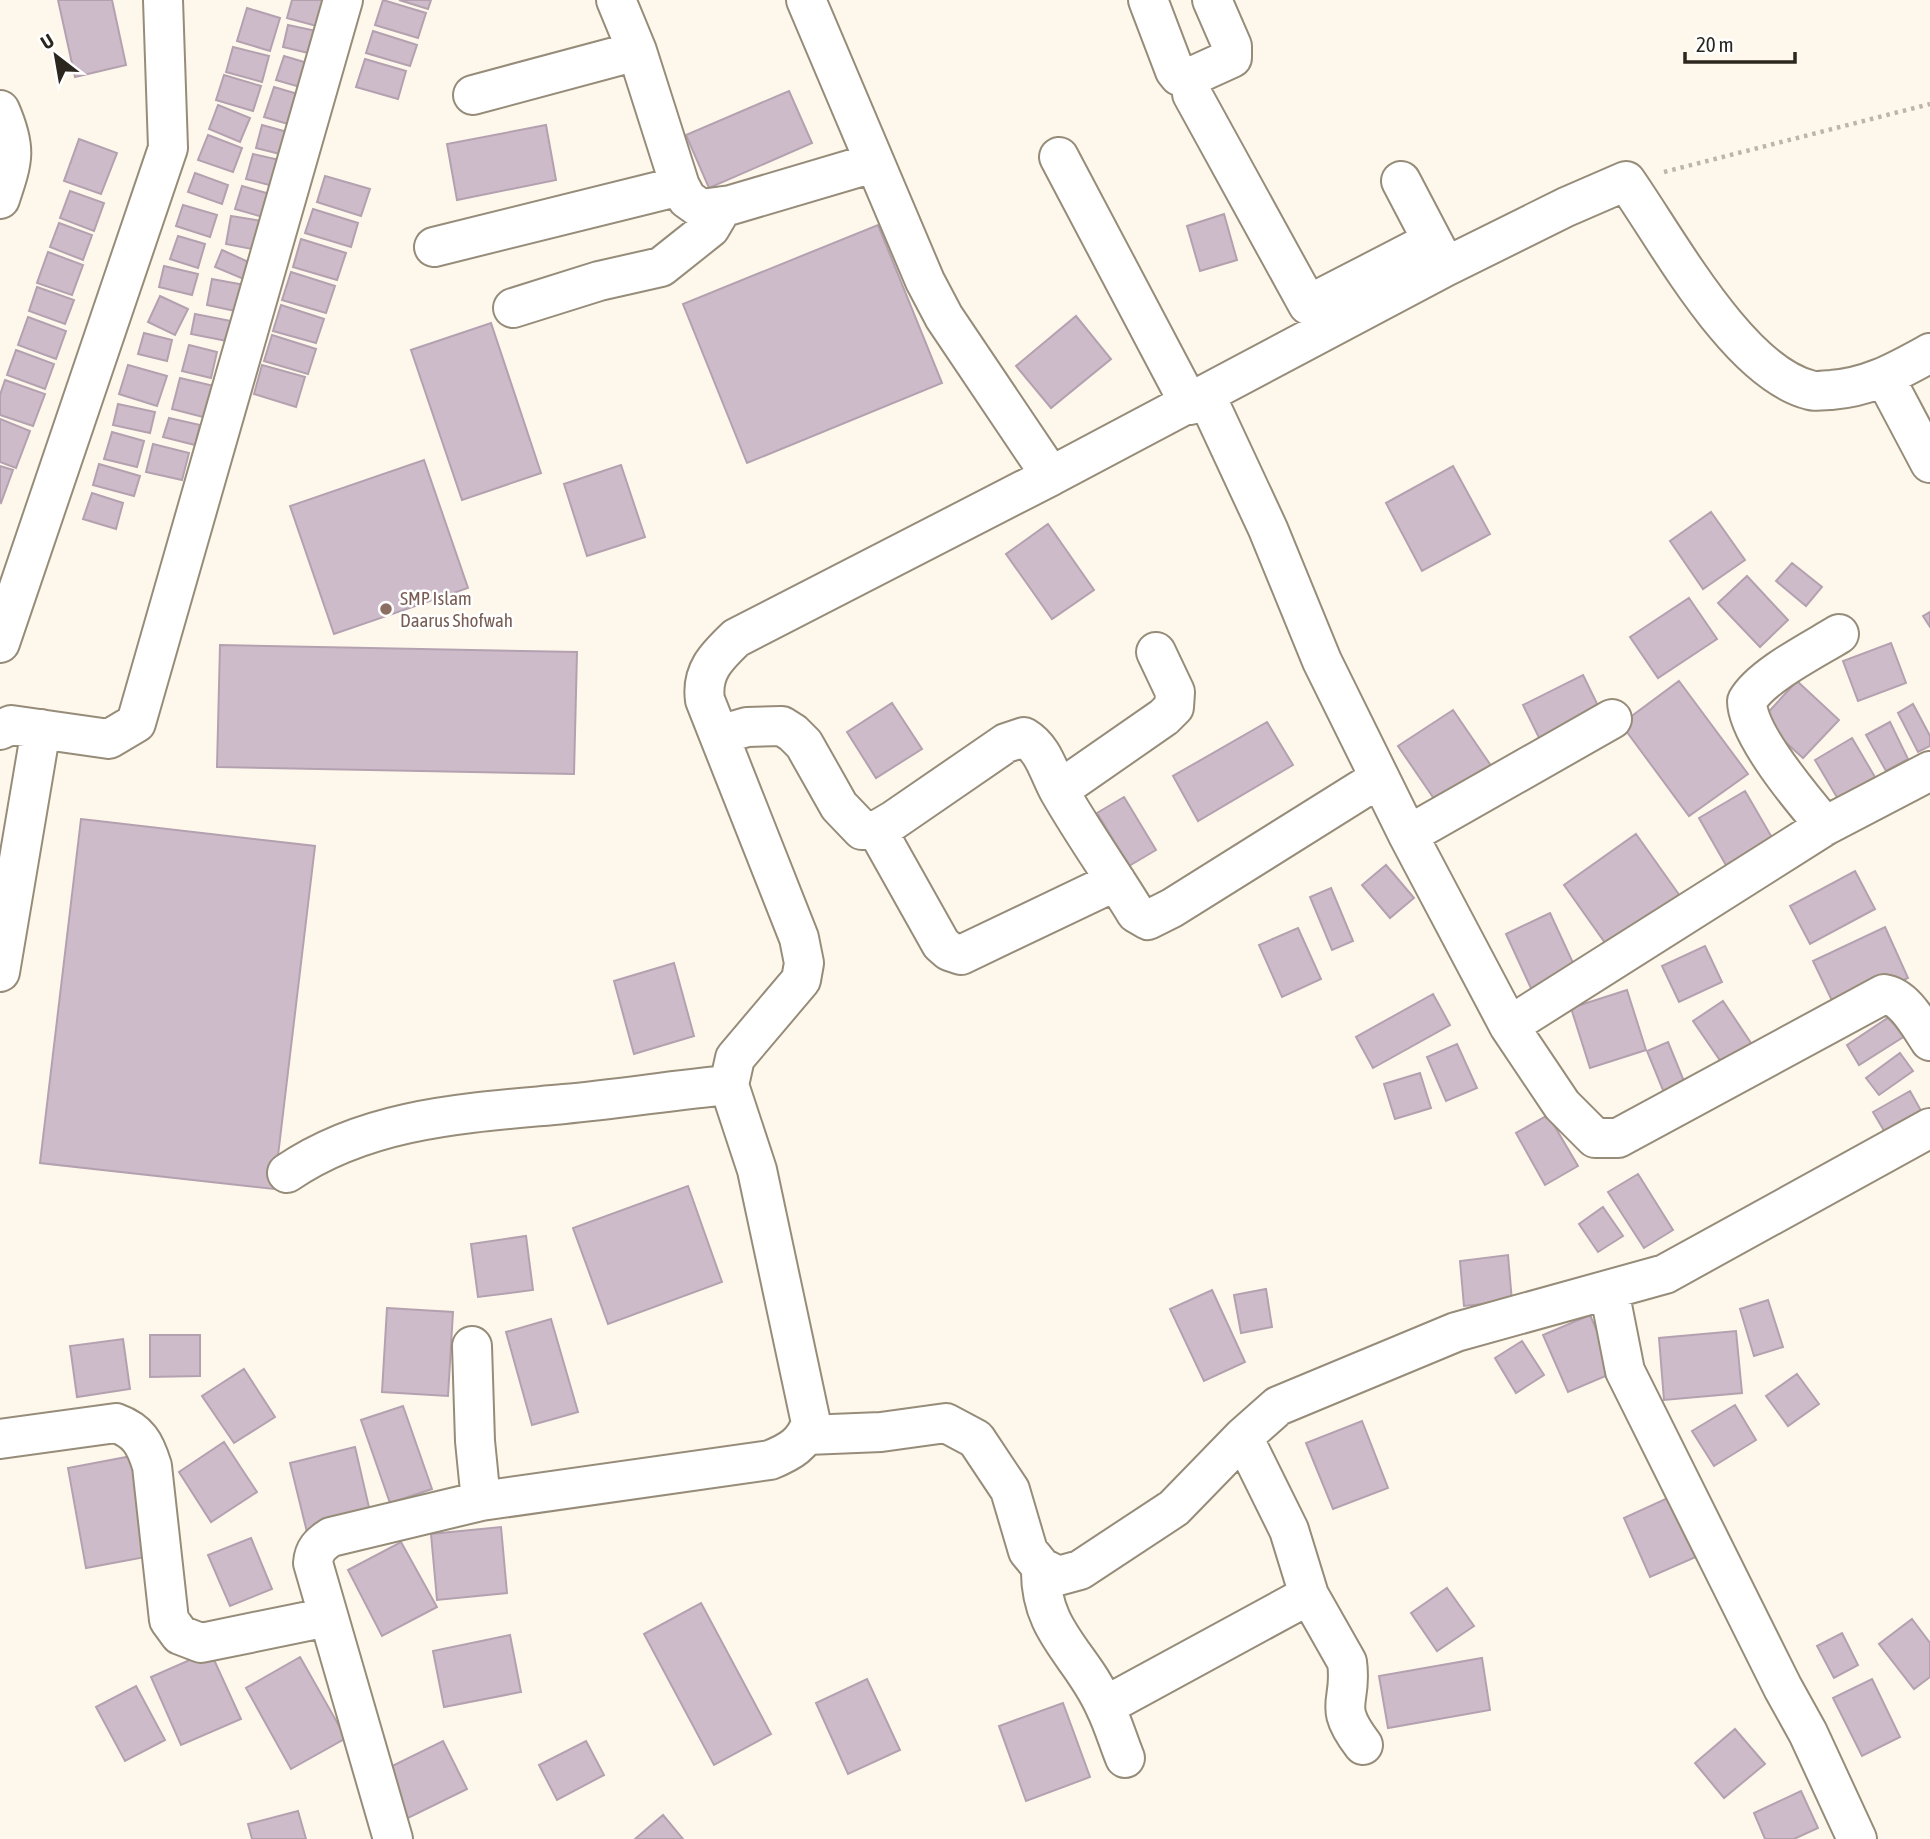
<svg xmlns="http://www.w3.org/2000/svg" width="1930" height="1839" font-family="'Asap Condensed',sans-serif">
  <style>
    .building { fill: #cebbca; stroke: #b4a1b0; stroke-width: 2 }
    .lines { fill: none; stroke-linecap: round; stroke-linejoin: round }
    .minor-casing { stroke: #968c79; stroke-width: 42 }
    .path { stroke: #bbb5ab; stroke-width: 4.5; stroke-dasharray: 3.5 5; stroke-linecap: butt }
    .minor { stroke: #fff; stroke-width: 38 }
    .education-dot { fill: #8d6e63; stroke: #fff; stroke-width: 2.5 }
    .labels { text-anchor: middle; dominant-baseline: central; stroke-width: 5; stroke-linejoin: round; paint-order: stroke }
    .education-label { font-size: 19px; fill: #785e54; stroke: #fff; text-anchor: start }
  </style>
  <rect width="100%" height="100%" fill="#fef8ec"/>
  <!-- building -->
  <path class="building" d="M58 0H112L126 65 75 77Z
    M292 0H335L328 29 287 18Z
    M383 0 426 13 418 38 375 25Z
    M399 0H431L428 9Z
    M247 8 280 18 270 51 237 41Z
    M288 25 321 32 317 55 283 47Z
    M373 31 417 45 410 66 366 53Z
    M233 47 269 56 262 82 226 72Z
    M284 56 314 65 307 89 276 80Z
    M365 59 406 71 398 99 356 87Z
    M224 75 261 86 253 111 216 100Z
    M274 87 311 98 302 128 264 117Z
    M789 91 812 143 709 188 686 135Z
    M218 105 250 118 240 142 209 129Z
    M262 125 291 133 284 155 256 148Z
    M546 125 556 180 457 200 447 144Z
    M208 135 242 148 233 172 198 160Z
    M79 139 117 153 101 194 64 181Z
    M253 154 284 161 277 187 246 179Z
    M195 173 228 185 222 204 188 192Z
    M325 176 370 189 361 216 317 202Z
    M242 186 270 194 263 217 235 209Z
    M70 191 104 203 94 231 60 218Z
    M183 205 217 215 210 237 176 226Z
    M313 209 358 223 351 247 305 233Z
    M1224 214 1237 260 1200 271 1187 226Z
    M231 216 262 221 257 250 226 244Z
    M59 223 92 235 83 260 50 247Z
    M878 225 942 383 747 463 683 304Z
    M178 236 205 244 198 268 170 259Z
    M301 239 346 253 337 280 293 267Z
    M222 250 253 264 246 280 215 267Z
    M48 252 83 265 72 295 37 283Z
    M164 266 198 274 192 295 159 287Z
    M291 272 335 286 326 313 282 300Z
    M212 279 245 285 240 312 207 305Z
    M37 287 74 300 65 324 29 311Z
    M160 296 188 309 175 335 148 322Z
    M281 305 324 319 316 343 273 331Z
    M195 314 231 321 227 341 191 334Z
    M1076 316 1111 359 1051 408 1016 366Z
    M28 317 66 331 56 359 18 345Z
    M491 323 541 473 462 500 411 350Z
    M144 333 172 340 167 361 138 354Z
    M272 335 316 349 308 374 264 361Z
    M189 345 217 352 211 378 182 371Z
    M16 350 54 364 45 389 7 375Z
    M128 365 167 376 157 406 119 394Z
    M262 365 305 377 296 407 254 394Z
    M180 378 214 386 207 418 172 409Z
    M5 380 45 394 33 426 0 415V395Z
    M118 404 155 412 150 433 113 425Z
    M169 418 200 425 195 445 163 437Z
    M0 419 30 431 16 468 0 462Z
    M112 432 144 441 137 467 104 459Z
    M153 444 189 453 182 480 146 472Z
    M424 460 468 588 334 634 290 506Z
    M99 464 140 476 134 496 93 485Z
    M621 465 645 537 587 556 564 484Z
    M0 466 13 470 1 503 0 502Z
    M1453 466 1490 534 1422 571 1386 503Z
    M92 493 123 503 116 529 83 519Z
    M1711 512 1745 560 1703 589 1670 541Z
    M1048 524 1094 590 1052 619 1006 554Z
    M1792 563 1822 587 1806 606 1776 581Z
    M1747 576 1788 620 1760 647 1718 603Z
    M1689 598 1717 639 1658 678 1630 637Z
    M1930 612V627L1923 616Z
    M1891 643 1906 683 1858 701 1843 661Z
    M220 645 577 652 574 774 217 767Z
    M1583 675 1605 720 1545 750 1523 705Z
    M1679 681 1748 774 1689 816 1621 724Z
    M1797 681 1839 720 1803 758 1761 720Z
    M892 703 922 749 876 778 847 732Z
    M1913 704 1930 736V746L1918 752 1898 713Z
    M1453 710 1496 773 1441 809 1398 746Z
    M1267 722 1293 765 1198 821 1173 776Z
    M1890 722 1908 759 1886 771 1866 735Z
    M1852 738 1882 789 1845 811 1815 760Z
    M1745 791 1774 841 1727 867 1699 818Z
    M1124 797 1156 850 1129 866 1097 813Z
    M81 819 315 846 274 1189 40 1163Z
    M1636 834 1685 903 1613 954 1564 885Z
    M1386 865 1414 898 1390 918 1362 885Z
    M1855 871 1875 909 1810 944 1790 906Z
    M1331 888 1353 941 1332 950 1310 897Z
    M1550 913 1580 978 1536 999 1506 934Z
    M1885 927 1908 978 1837 1011 1813 961Z
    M1298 928 1321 979 1282 997 1259 945Z
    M1705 946 1722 982 1679 1002 1662 966Z
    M674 963 694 1036 634 1054 614 981Z
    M1627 990 1646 1050 1590 1068 1571 1008Z
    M1433 994 1450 1025 1373 1068 1356 1037Z
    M1723 1001 1757 1052 1728 1072 1693 1021Z
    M1892 1015 1905 1036 1859 1065 1847 1045Z
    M1668 1042 1690 1096 1669 1105 1647 1051Z
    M1457 1044 1477 1088 1446 1101 1427 1057Z
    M1900 1053 1913 1071 1879 1095 1866 1078Z
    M1420 1073 1431 1108 1395 1119 1384 1084Z
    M1910 1091 1929 1125 1893 1146 1873 1112Z
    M1548 1115 1578 1166 1545 1185 1516 1133Z
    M1638 1174 1673 1230 1644 1248 1608 1192Z
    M688 1186 722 1282 608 1324 573 1228Z
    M1603 1207 1623 1236 1598 1252 1579 1224Z
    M526 1236 533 1290 478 1297 471 1244Z
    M1508 1255 1512 1301 1464 1306 1460 1261Z
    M1266 1289 1272 1327 1241 1333 1234 1295Z
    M1212 1290 1245 1362 1204 1381 1170 1309Z
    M1768 1300 1783 1347 1754 1356 1740 1309Z
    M387 1308 453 1312 448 1396 382 1392Z
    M1590 1315 1615 1372 1568 1392 1543 1335Z
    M551 1319 578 1412 532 1425 506 1332Z
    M1736 1331 1742 1393 1664 1400 1659 1338Z
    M150 1335H200V1376L150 1377Z
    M123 1339 130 1389 77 1397 70 1346Z
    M1522 1341 1544 1375 1516 1393 1495 1358Z
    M244 1369 275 1417 234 1443 202 1396Z
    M1797 1374 1819 1404 1788 1426 1766 1396Z
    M1735 1405 1756 1440 1714 1466 1692 1431Z
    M403 1406 432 1489 390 1503 361 1420Z
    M1362 1421 1388 1488 1333 1509 1306 1443Z
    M224 1442 257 1492 211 1522 179 1472Z
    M355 1447 371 1516 307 1532 290 1463Z
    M137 1455 156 1555 86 1568 68 1468Z
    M1672 1496 1698 1556 1650 1577 1624 1518Z
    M501 1527 507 1593 437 1600 431 1534Z
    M251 1538 272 1589 230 1606 208 1555Z
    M401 1542 437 1607 382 1636 348 1570Z
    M1447 1588 1474 1626 1437 1651 1411 1613Z
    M701 1603 771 1734 714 1765 644 1634Z
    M1912 1619 1930 1643V1677L1914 1689 1879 1644Z
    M1842 1633 1858 1665 1834 1678 1817 1646Z
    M510 1635 521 1692 444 1707 433 1651Z
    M210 1651 241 1719 181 1745 151 1677Z
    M300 1657 346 1738 291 1769 246 1688Z
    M1482 1658 1490 1710 1388 1728 1379 1676Z
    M867 1679 900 1750 848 1774 816 1703Z
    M1872 1679 1900 1737 1862 1756 1833 1698Z
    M136 1686 165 1740 125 1761 96 1707Z
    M1063 1703 1090 1777 1026 1801 999 1726Z
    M1735 1729 1765 1764 1724 1798 1695 1763Z
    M443 1741 467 1789 406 1819 382 1771Z
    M586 1741 604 1775 557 1800 539 1765Z
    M1801 1791 1818 1828 1794 1839H1765L1754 1813Z
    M298 1811 306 1839H252L248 1824Z
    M663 1815 683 1839H635Z"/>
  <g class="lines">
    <defs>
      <path id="minor" d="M616 0 637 51 680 186 687 199 701 209 731 205 873 163
        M806 0 925 281 944 317 1051 476 1445 267 1566 207 1626 181C1668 241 1738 372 1810 390 1816 392 1825 390 1831 390 1870 387 1897 371 1930 353
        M1148 0 1175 71 1179 76 1188 78 1232 58V46L1212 0
        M1192 94 1308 305 1432 241
        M473 95 637 51
        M0 110C17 149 13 160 0 199
        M1059 157 1190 405
        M1401 181 1444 263
        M434 247 680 186
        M513 308 599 281 661 267 710 228 723 206
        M1885 378 1930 463
        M1206 396 1268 529 1322 661 1408 835 1509 1026 1562 1105 1595 1138H1618L1884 994C1905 997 1919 1025 1930 1041
        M0 643 168 148 163 0
        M0 730 11 725 109 739 136 723 343 0
        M719 735 747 727 782 726 793 733 804 744 839 806 862 830H877L894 820 1006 743 1024 737C1044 749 1048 771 1059 791 1083 833 1111 872 1136 913L1148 920 1172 908 1378 779
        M1059 790 1164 717 1174 707 1175 692 1156 652
        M1825 826C1803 800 1747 734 1747 701 1761 676 1813 650 1839 634
        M877 830 941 944 949 951 961 955 1116 881
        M1408 835 1612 719
        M0 972 41 729
        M1509 1026 1825 826 1930 771
        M287 1173C369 1117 468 1113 564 1104 619 1099 674 1090 729 1085
        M1609 1290 1625 1371 1783 1688 1808 1733 1857 1839
        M472 1346 475 1441 481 1501
        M807 1435 881 1432 946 1423 976 1439 1010 1490 1028 1551 1041 1567 1058 1576 1080 1570 1174 1508 1243 1437 1278 1406 1456 1332 1665 1274 1930 1128
        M1243 1437 1289 1530 1309 1595 1347 1662C1353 1704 1331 1703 1363 1745
        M0 1439 116 1423C138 1431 145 1443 152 1466L169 1620 180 1635 201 1643 328 1617
        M1041 1567C1039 1632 1082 1654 1105 1707 1113 1723 1118 1741 1125 1758
        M1105 1706 1309 1595
        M393 1839 313 1563C314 1550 320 1544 331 1537L481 1501 770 1460C790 1452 804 1444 811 1423L757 1170 729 1085 735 1058 801 980 804 963 799 938 705 700C701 672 716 657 736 638L1051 476"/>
    </defs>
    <!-- minor casing -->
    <use href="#minor" class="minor-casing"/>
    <!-- path -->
    <path class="path" d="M1664 172 1930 104"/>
    <!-- minor -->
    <use href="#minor" class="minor"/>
  </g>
  <!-- markers -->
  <circle class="education-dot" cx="386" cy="609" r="7"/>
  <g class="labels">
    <!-- education labels -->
    <g class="education-label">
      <text x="400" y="598">SMP Islam<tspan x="400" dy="22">Daarus Shofwah</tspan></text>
    </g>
  </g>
  <!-- north arrow -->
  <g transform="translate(56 56) rotate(329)" stroke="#ffffff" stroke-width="5" paint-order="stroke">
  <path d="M0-5L12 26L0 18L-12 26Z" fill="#2b271f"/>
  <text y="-10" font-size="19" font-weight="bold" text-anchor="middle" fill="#2b271f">U</text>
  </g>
  <!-- scale -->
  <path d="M1685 52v10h110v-10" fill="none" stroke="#2b271f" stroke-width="3.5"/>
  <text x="1696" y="52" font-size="21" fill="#2b271f" stroke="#ffffff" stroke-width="5" paint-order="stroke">20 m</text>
</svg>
